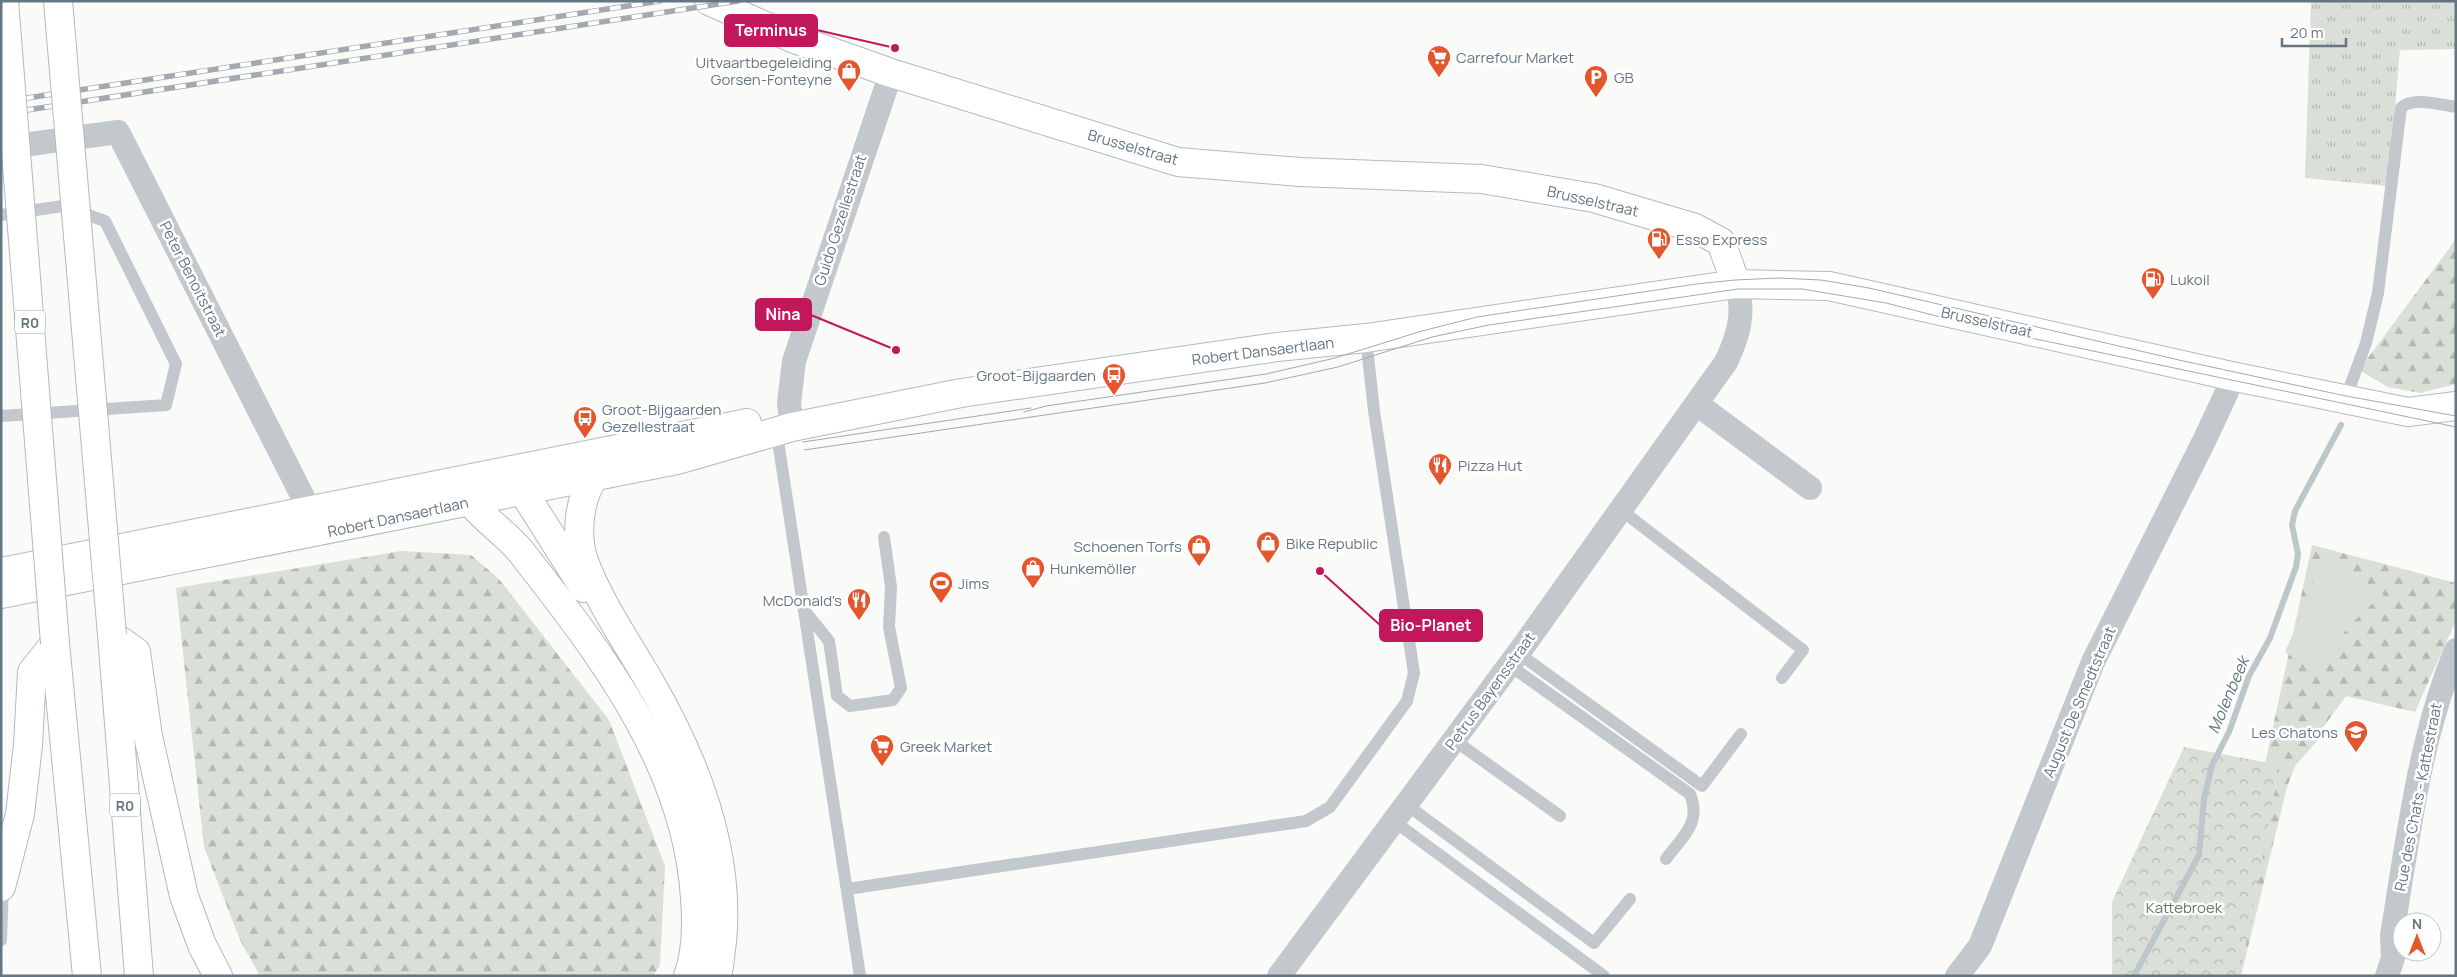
<svg xmlns="http://www.w3.org/2000/svg" width="2457" height="977" font-family="Manrope,sans-serif">
  <style>
    .grass { fill: url(#grass-tufts) }
    .forest { fill: url(#forest-firs) }
    .park { fill: url(#park-crowns) }
    .garden { fill: #dadfd7 }
    .lines { fill: none; stroke-linecap: round; stroke-linejoin: round }
    .stream { stroke: #bbc7cb; stroke-width: 6 }
    .secondary-casing { stroke: #b3babf; stroke-width: 30 }
    .highway-casing { stroke: #b4b9bd; stroke-width: 30 }
    .lane { stroke: #c3c8cc; stroke-width: 12 }
    .street { stroke: #c3c8cc; stroke-width: 24 }
    .secondary { stroke: #fff; stroke-width: 28 }
    .highway { stroke: #fff; stroke-width: 28 }
    .tram { stroke: #a2aab0; stroke-width: 1 }
    .rail-casing { stroke: #a2aab0; stroke-width: 5.5 }
    .rail { stroke: #fff; stroke-width: 4; stroke-dasharray: 11; stroke-linecap: butt }
    .highway-bridge-casing { stroke: #b4b9bd; stroke-width: 30; stroke-linecap: butt }
    .highway-bridge { stroke: #fff; stroke-width: 28 }
    .labels { text-anchor: middle; dominant-baseline: central; stroke-width: 5; stroke-linejoin: round; paint-order: stroke }
    .shield { fill: #fff; stroke: #939fa8; stroke-width: 1 }
    .shield-label { font-size: 14px; font-weight: bold; fill: #657683 }
    .poi-label { font-size: 15px; fill: #657683; stroke: #fff; text-anchor: start }
    .street-label { font-size: 15px; fill: #657683; stroke: #fff }
    .park-label { font-size: 15px; fill: #687a64; stroke: #fff }
    .water-label { font-size: 16px; font-style: italic; fill: #60757c; stroke: #fff }
    .leader { fill: none; stroke: #c2185b; stroke-width: 2 }
    .callout-dot { fill: #c2185b; stroke: #fff; stroke-width: 2 }
    .callout { fill: #c2185b; stroke: #c2185b; stroke-width: 2 }
    .callout-label { font-size: 16px; text-anchor: middle; font-weight: bold; fill: #fff }
  </style>
  <defs>
    <pattern id="grass-tufts" width="24" height="20" patternUnits="userSpaceOnUse" patternTransform="scale(1.25)"><rect width="24" height="20" fill="#dadfd7"/><path d="M3 7l-1-3M5 7V3M7 7l1-3M15 17l-1-3M17 17v-4M19 17l1-3" fill="none" stroke="#b4b9b4"/></pattern>
    <pattern id="forest-firs" width="22" height="20" patternUnits="userSpaceOnUse" patternTransform="scale(1.25)"><rect width="22" height="20" fill="#dadfd7"/><path d="M5 1l3.5 6h-7zM16 11l3.5 6h-7z" fill="#b4b9b4"/></pattern>
    <pattern id="park-crowns" width="20" height="18" patternUnits="userSpaceOnUse" patternTransform="scale(1.25)"><rect width="20" height="18" fill="#dadfd7"/><path d="M2 6a3 3 0 1 1 6 0M12 15a3 3 0 1 1 6 0" fill="none" stroke="#b4b9b4"/></pattern>
  </defs>
  <rect width="100%" height="100%" fill="#fafaf8"/>
  <path class="grass" d="M2311 1H2456V49L2400 50 2388 186 2305 178Z"/>
  <path class="forest" d="M2456 239V384L2420 393 2388 387 2359 370Z
    M2312 545 2456 583V620L2415 712 2346 696 2319 733 2318 740 2295 766 2287 787 2241 976H2150L2256 806Z
    M401 551 471 555 499 579 609 720 665 866 660 965 653 976H260L240 940 204 847 176 588Z"/>
  <path class="park" d="M2184 747 2280 765 2240 976H2112V902Z"/>
  <path class="garden" d="M2322 551 2384 595C2355 616 2335 642 2315 672L2285 652 2308 600Z"/>
  <g class="lines">
    <path class="stream" d="M2134 976 2199 855 2204 799 2212 765 2229 732 2249 676 2270 638 2296 567 2298 554 2292 525 2295 511 2341 425"/>
    <g class="secondary-casing">
      <path id="secondary" d="M709 1 792 38 891 73 1178 162 1300 172 1481 179 1594 198 1695 228 1721 242 1736 284
        M1 572 747 423
        M1 594 677 460 792 427 961 393 1277 347 1366 338 1736 284 1829 286 2231 376 2408 412 2456 406"/>
    </g>
    <g class="highway-casing">
      <path id="highway" d="M510 471 584 588
        M594 477C579 499 575 535 584 561 599 602 625 639 647 677 693 755 731 850 722 942 720 953 720 965 717 976
        M462 481C465 487 467 496 471 502 485 521 507 534 522 553 601 654 687 765 695 898 697 923 697 952 688 976
        M112 635 136 652 148 736 184 896 202 945 218 976
        M112 635 139 976
        M55 643 87 976
        M1 887 20 814 28 745 32 672 55 643"/>
    </g>
    <path class="lane" d="M1 215 63 206 105 221 176 364 166 405 1 416
      M2345 400 2366 343 2378 293 2401 108C2412 96 2441 105 2456 107
      M776 428 860 976
      M1621 510 1803 650 1782 678
      M804 610 829 641 837 696 850 706 893 700 901 688 889 627 891 587 884 537
      M1518 653 1702 786 1741 734
      M1509 665 1690 794C1702 823 1682 837 1666 859
      M1454 740 1560 816
      M1407 805 1594 943 1630 899
      M1395 822 1604 976
      M847 889 1306 821 1330 807 1407 701 1414 673 1374 411 1366 338
      M1 940 3 885"/>
    <path class="street" d="M1 148 118 132 310 511 315 528
      M1697 404 1810 488
      M792 427 789 403 794 361 891 73
      M1279 976 1522 648 1726 362C1738 337 1746 312 1736 284
      M1957 976 1980 946 2093 662 2204 441 2226 394 2231 376
      M2387 976 2393 958 2392 935C2408 839 2419 740 2456 650"/>
    <use href="#secondary" class="secondary"/>
    <use href="#highway" class="highway"/>
    <path class="tram" d="M1024 412 1046 406 1266 374 1335 358 1422 331 1477 317 1696 284 1735 280 1779 278 1821 280 1869 288 2179 360 2346 396 2456 416
      M803 442 1031 408
      M804 450 1265 383 1338 367 1432 337 1489 325 1738 289H1802L1886 303 1983 328 2456 427"/>
    <g class="rail-casing">
      <path id="rail" d="M1 102 660 1
        M1 114 738 1"/>
    </g>
    <use href="#rail" class="rail"/>
    <g class="highway-bridge-casing">
      <path id="highway-bridge" d="M4 1 55 643
        M58 1 112 635"/>
    </g>
    <use href="#highway-bridge" class="highway-bridge"/>
  </g>
  <defs>
    <g id="supermarket-pin" transform="scale(1.25)"><path d="M0 17L-7.5 6A9.5 9.5 0 1 1 7.5 6Z" fill="#e4572e" stroke="#fff"/><path d="M-6-5.5h2.5l.6 2H6L4.5 2H-2.5L-4.4-4H-6ZM-1.5 3.2a1.3 1.3 0 1 0 .1 0ZM3 3.2a1.3 1.3 0 1 0 .1 0Z" fill="#fff"/></g>
    <g id="shop-pin" transform="scale(1.25)"><path d="M0 17L-7.5 6A9.5 9.5 0 1 1 7.5 6Z" fill="#e4572e" stroke="#fff"/><path d="M-5-2.5h2.3a2.7 3.5 0 0 1 5.4 0H5L5.5 6h-11ZM-1.5-2.5h3a1.5 2.3 0 0 0-3 0Z" fill="#fff"/></g>
    <g id="parking-pin" transform="scale(1.25)"><path d="M0 17L-7.5 6A9.5 9.5 0 1 1 7.5 6Z" fill="#e4572e" stroke="#fff"/><path d="M-3.5-5.5H1a3.5 3.5 0 0 1 0 7H-1V5.5H-3.5ZM-1-3.4V-.6H.8a1.4 1.4 0 0 0 0-2.8Z" fill="#fff"/></g>
    <g id="fuel-pin" transform="scale(1.25)"><path d="M0 17L-7.5 6A9.5 9.5 0 1 1 7.5 6Z" fill="#e4572e" stroke="#fff"/><path d="M-5.5-6h7V0h2V4h1.3V-2.5L3-4.5l.8-.8L6-3V5H2.5V1h-1V6h-7ZM-4.2-4.7v3.2H.2V-4.7Z" fill="#fff"/></g>
    <g id="bus-pin" transform="scale(1.25)"><path d="M0 17L-7.5 6A9.5 9.5 0 1 1 7.5 6Z" fill="#e4572e" stroke="#fff"/><path d="M-5-6H5V4H4V6H2V4H-2V6H-4V4H-5ZM-3.5-4V0h7V-4ZM-3.5 1.2v1.5H-2V1.2ZM2 1.2v1.5H3.5V1.2Z" fill="#fff"/></g>
    <g id="restaurant-pin" transform="scale(1.25)"><path d="M0 17L-7.5 6A9.5 9.5 0 1 1 7.5 6Z" fill="#e4572e" stroke="#fff"/><path d="M-5-6h1v4h1v-4h1v4h1v-4h1v5L-1.5 .5V6h-2V.5L-5-1ZM5-6V6H3V1.5H1.5Q1.5-4 5-6Z" fill="#fff"/></g>
    <g id="stadium-pin" transform="scale(1.25)"><path d="M0 17L-7.5 6A9.5 9.5 0 1 1 7.5 6Z" fill="#e4572e" stroke="#fff"/><path d="M0-5a6.5 5 0 1 0 0 10a6.5 5 0 1 0 0-10ZM-3.5-1.8h7v3.6h-7Z" fill="#fff"/></g>
    <g id="school-pin" transform="scale(1.25)"><path d="M0 17L-7.5 6A9.5 9.5 0 1 1 7.5 6Z" fill="#e4572e" stroke="#fff"/><path d="M0-5L7-2L0 1L-7-2ZM-4 1L0 2.5L4 1V4Q0 6-4 4Z" fill="#fff"/></g>
  </defs>
  <g fill-rule="evenodd">
    <use href="#supermarket-pin" x="1439" y="57"/>
    <use href="#shop-pin" x="849" y="71"/>
    <use href="#parking-pin" x="1596" y="77"/>
    <use href="#fuel-pin" x="1659" y="239"/>
    <use href="#fuel-pin" x="2153" y="279"/>
    <use href="#bus-pin" x="1114" y="375"/>
    <use href="#bus-pin" x="585" y="418"/>
    <use href="#restaurant-pin" x="1440" y="465"/>
    <use href="#shop-pin" x="1268" y="543"/>
    <use href="#shop-pin" x="1199" y="546"/>
    <use href="#shop-pin" x="1033" y="568"/>
    <use href="#stadium-pin" x="941" y="583"/>
    <use href="#restaurant-pin" x="859" y="600"/>
    <use href="#school-pin" x="2356" y="732"/>
    <use href="#supermarket-pin" x="882" y="746"/>
  </g>
  <g class="labels">
    <g class="shield">
      <rect x="15" y="310.5" width="30" height="23" rx="4"/>
      <rect x="110" y="793.5" width="30" height="23" rx="4"/>
    </g>
    <g class="shield-label">
      <text x="30" y="322">R0</text>
      <text x="125" y="805">R0</text>
    </g>
    <g class="poi-label">
      <text x="1456" y="57">Carrefour Market</text>
      <text x="832" y="62" text-anchor="end">Uitvaartbegeleiding<tspan x="832" dy="17">Gorsen-Fonteyne</tspan></text>
      <text x="1614" y="77">GB</text>
      <text x="1676" y="239">Esso Express</text>
      <text x="2170" y="279">Lukoil</text>
      <text x="1096" y="375" text-anchor="end">Groot-Bijgaarden</text>
      <text x="602" y="409">Groot-Bijgaarden<tspan x="602" dy="17">Gezellestraat</tspan></text>
      <text x="1458" y="465">Pizza Hut</text>
      <text x="1286" y="543">Bike Republic</text>
      <text x="1182" y="546" text-anchor="end">Schoenen Torfs</text>
      <text x="1050" y="568">Hunkemöller</text>
      <text x="958" y="583">Jims</text>
      <text x="842" y="600" text-anchor="end">McDonald's</text>
      <text x="2338" y="732" text-anchor="end">Les Chatons</text>
      <text x="900" y="746">Greek Market</text>
    </g>
    <g class="street-label">
      <text transform="translate(1133 147) rotate(16)">Brusselstraat</text>
      <text transform="translate(1593 201) rotate(13)">Brusselstraat</text>
      <text transform="translate(840 220) rotate(-72)">Guido Gezellestraat</text>
      <text transform="translate(193 279) rotate(63)">Peter Benoitstraat</text>
      <text transform="translate(1987 322) rotate(13)">Brusselstraat</text>
      <text transform="translate(1263 351) rotate(-7)">Robert Dansaertlaan</text>
      <text transform="translate(398 517) rotate(-12)">Robert Dansaertlaan</text>
      <text transform="translate(1490 691) rotate(-54)">Petrus Bayensstraat</text>
      <text transform="translate(2079 702) rotate(-67)">August De Smedtstraat</text>
      <text transform="translate(2418 797) rotate(-79)">Rue des Chats - Kattestraat</text>
    </g>
    <g class="park-label">
      <text x="2184" y="907">Kattebroek</text>
    </g>
    <g class="water-label">
      <text transform="translate(2228 695) rotate(-67)">Molenbeek</text>
    </g>
  </g>
  <path class="leader" d="M895 48L817 30M896 350L811 315M1320 571L1380 625"/>
  <g class="callout-dot">
    <circle cx="895" cy="48" r="5"/>
    <circle cx="896" cy="350" r="5"/>
    <circle cx="1320" cy="571" r="5"/>
  </g>
  <g class="callout">
    <rect x="725" y="15" width="92" height="31" rx="5"/>
    <rect x="756" y="299" width="55" height="31" rx="5"/>
    <rect x="1380" y="610" width="102" height="31" rx="5"/>
  </g>
  <g class="callout-label">
    <text x="771" y="36">Terminus</text>
    <text x="783" y="320">Nina</text>
    <text x="1431" y="631">Bio-Planet</text>
  </g>
  <rect width="2457" height="977" fill="none" stroke="#657683" stroke-width="5"/>
  <g transform="translate(2417 937)"><circle r="24" fill="#ffffff" stroke="#c1c8cd"/>
  <path d="M0-4L9 19L0 12L-9 19Z" fill="#e4572e"/>
  <text y="-8" font-size="14" font-weight="bold" text-anchor="middle" fill="#657683">N</text>
  </g>
  <path d="M2282 38v8h64v-8" fill="none" stroke="#657683" stroke-width="2.5"/>
  <text x="2290" y="38" font-size="15" fill="#657683" stroke="#ffffff" stroke-width="4" paint-order="stroke">20 m</text>
</svg>
